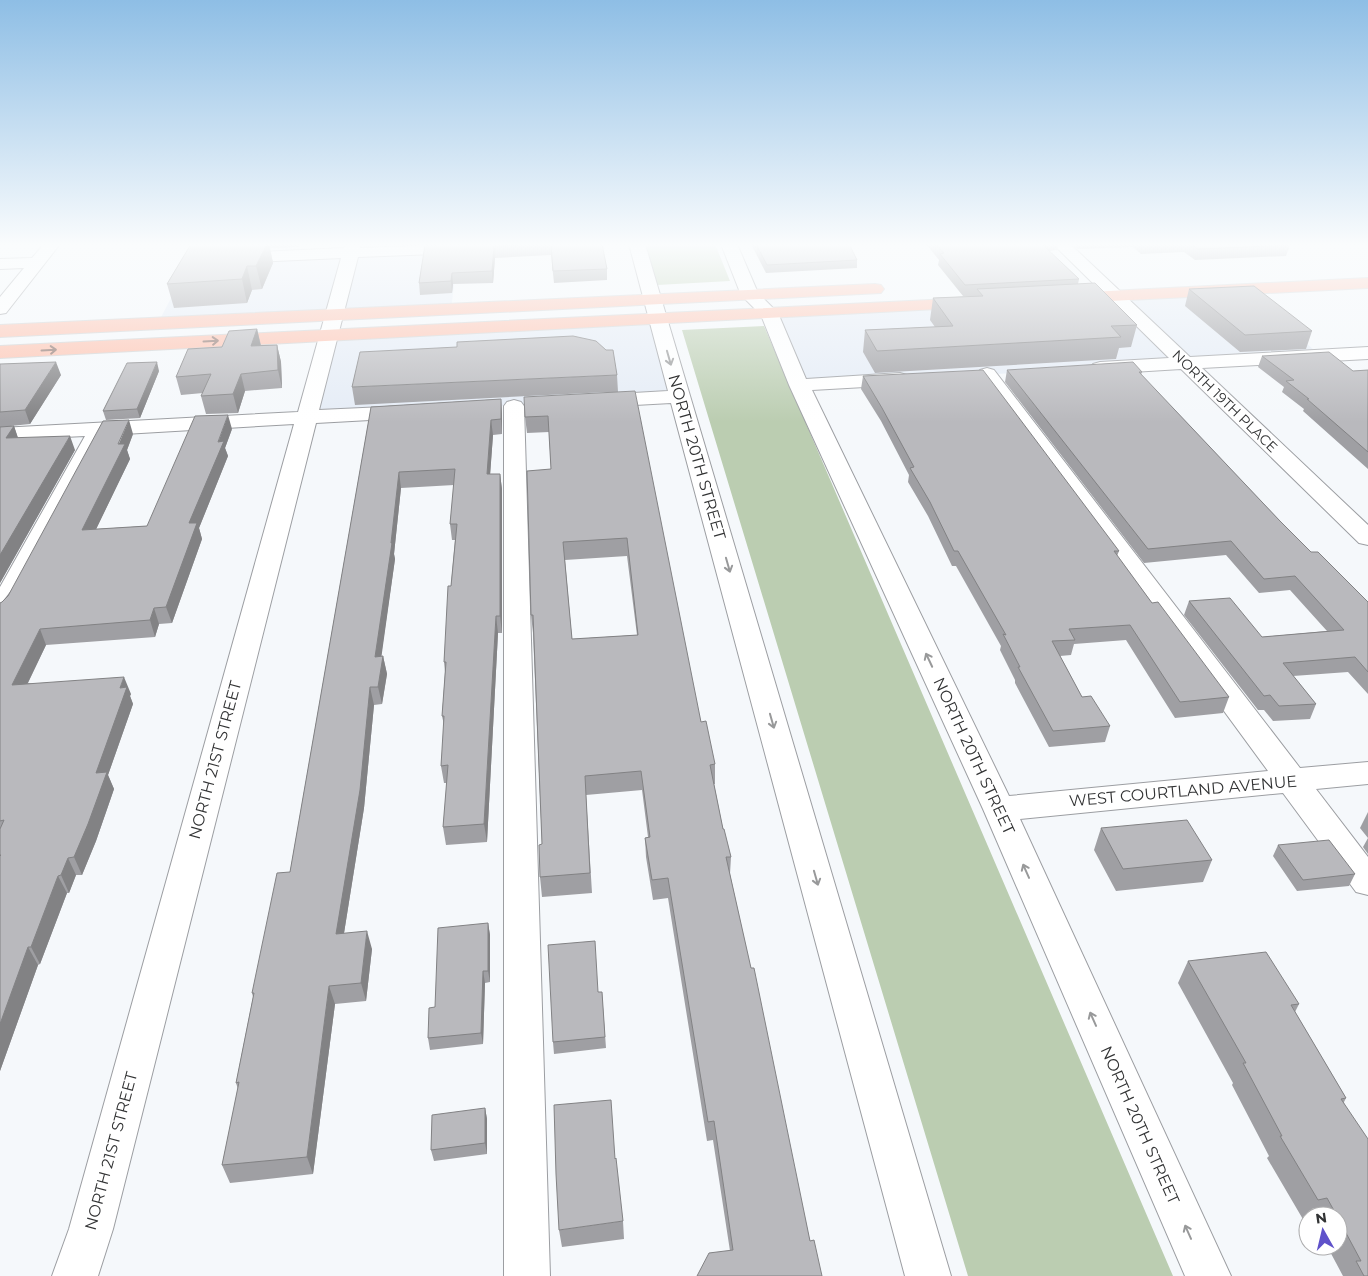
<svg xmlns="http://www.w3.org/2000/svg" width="1368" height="1276" font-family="Montserrat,sans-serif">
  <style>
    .built { fill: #e5ecf6 }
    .green { fill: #bbcdb1 }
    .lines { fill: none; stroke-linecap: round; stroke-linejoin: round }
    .minor-casing { stroke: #9c9ea2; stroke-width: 2 }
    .major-casing { stroke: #d2d2d2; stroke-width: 2 }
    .minor { fill: #fff; fill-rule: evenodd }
    .major { fill: #fec1ae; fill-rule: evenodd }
    .wall { fill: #9f9fa3; fill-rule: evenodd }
    .shaded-wall { fill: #828284 }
    .building { fill: #b9b9bd; stroke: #828284; fill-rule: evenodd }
    .oneway { stroke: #8e736b }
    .oneway2 { stroke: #98999a }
    .labels { text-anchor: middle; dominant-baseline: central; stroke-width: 4; stroke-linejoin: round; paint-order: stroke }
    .far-street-label { font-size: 14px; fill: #323334; stroke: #fff }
    .street-label { font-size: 16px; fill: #323334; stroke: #fff }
  </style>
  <rect width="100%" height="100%" fill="#f5f8fb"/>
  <path class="built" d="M459 248 451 309 158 323 191 260Z
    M1243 289 1321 356 799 385 769 313Z
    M658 319 680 396 306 417 329 335Z"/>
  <path class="green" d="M646 244H715L730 281 657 285Z
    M764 326 1173 1276H968L682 330Z"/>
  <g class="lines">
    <g class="minor-casing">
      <path id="minor" d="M44 244H60L6 313 0 314V297L24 268 0 269V259L32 258Z
        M345 244H361L360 248 463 244 469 248 467 251 461 253 358 257 319 410 406 406 413 408 416 412 413 416 406 418 316 423 113 1229 98 1276H52L69 1229 294 424 107 435 13 611 9 617 0 619V587L85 436 0 440V428L298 412 341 258 235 263 229 261 227 258 229 255 235 253 344 248Z
        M629 244H645L951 1276H905L671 403 599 407 592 405 589 401 592 397 599 395 668 391Z
        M721 244H737L758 293 778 313 806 379 900 373 907 375 910 379 907 383 900 385 812 390 1009 796 1268 771 977 374 980 370 987 368 994 370 1300 768 1368 762V784L1316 789 1368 857V895L1356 892 1283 793 1020 819 1231 1276H1185L983 809 789 385 761 315 741 295Z
        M1053 244H1070L1190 357 1368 347V359L1202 368 1368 525V545L1359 543 1181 369 1100 374 1093 372 1090 368 1093 364 1100 362 1169 358Z
        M514 400 521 402 524 406 550 1276H504V406L507 402Z"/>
    </g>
    <g class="major-casing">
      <path id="major" d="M1368 278V288L1070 303 1064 302 1061 298 1064 294 1070 293Z
        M875 284 881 285 884 289 881 293 0 337V325Z
        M970 298 976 299 979 303 976 307 0 358V346Z"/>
    </g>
    <use href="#minor" class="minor"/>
    <use href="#major" class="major"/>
  </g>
  <path class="wall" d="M191 244H300L299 247 270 248 273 263 262 289 252 290 247 303 174 308 167 284Z
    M602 244 607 269V280L554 283 551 255 495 258 493 283 453 284 452 293 420 295 419 283 425 245Z
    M751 244H849L857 260V268L766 273Z
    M926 244H1058L1057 250 1049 251 1079 279 1078 284 1137 325 1131 347 1119 348 1116 359 875 373 863 352 865 330 935 327 930 320 933 298 976 296H963L938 265 939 260Z
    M1072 244H1288L1290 245 1286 256 1195 260 1184 252 1141 254 1133 247 1078 249Z
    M1189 289 1312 331 1306 349 1240 352 1185 306Z
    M257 329 261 345H277L281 362 282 388 245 391 238 413 206 414 201 396 203 393 181 395 176 377 222 347Z
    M1262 356 1353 371 1368 370V469L1303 411 1304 409 1282 392 1284 387 1258 367Z
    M0 364 61 375 30 424 1 427 14 426 18 438 75 450 0 583Z
    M1007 370 1142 372 1141 375 1280 521 1311 552 1368 602V694L1348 672 1293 676 1316 704 1310 719 1273 721 1264 710H1258L1184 615 1189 601 1262 637 1327 631 1290 590 1259 593 1226 555 1144 563 1005 382Z
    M159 371 140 418 106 420 103 411Z
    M617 375 618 392 701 722 715 764V784H714L723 829 731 857 730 874 810 1241 730 1251 713 1140 707 1141 668 898 653 900 646 857 645 838 648 837 642 790 586 795 592 893 542 897 540 877 542 844 533 633 531 615 551 469 549 432 527 433 525 417 607 392 355 405 352 387ZM627 556 637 635 572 639 565 560Z
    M863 376 1119 551 1117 556 1152 603 1229 697 1223 713 1175 718 1126 640 1074 644 1071 655 1060 656 1082 697 1110 726 1105 742 1049 747 1015 683V680L1000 650 1001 646 956 566H952L928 516 908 482 909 475 881 421 861 389Z
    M501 399 502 414V434L493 435 490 474H500L502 489V633H498L487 842 446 845 443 827 447 783H444L441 766 444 725 442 716 445 672 444 662 455 540H452L450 524 454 485 401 488 394 554 395 559 381 656H383L387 674 382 704 374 705 364 808 344 933 372 949 366 1001 335 1004 313 1174 230 1183 222 1165 238 1089 236 1083 253 997 252 993 290 872 371 407Z
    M232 429 225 448 228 456 199 528 202 539 172 623 159 624 155 637 46 645 28 683 131 694 130 696 133 704 108 775 114 789 96 841 82 875H76L69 893H67L40 964 38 965 0 1071V603L2 602 133 434 127 450 130 459 96 529 147 526Z
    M1368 812V854L1363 847 1368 838 1360 828Z
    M1101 828 1212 860 1203 882 1116 891 1094 850Z
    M1278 845 1355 874 1349 886 1297 891 1273 856Z
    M488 923 490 935V982L485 983 483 1044 430 1050 428 1038 435 1007Z
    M1188 961 1299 1004 1295 1012 1346 1098 1344 1102 1368 1276H1343L1327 1246H1338V1216H1308V1221H1304L1267 1158 1269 1156 1232 1085 1233 1083 1178 983Z
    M602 992 606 1048 554 1054 553 1042Z
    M485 1108 487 1119V1154L434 1161 431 1150Z
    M623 1221 624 1239 562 1247 559 1230Z"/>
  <path class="shaded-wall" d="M267 244H269L273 263 262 289 256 266Z
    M494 246 495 258 493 283 492 271Z
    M247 266 252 290 247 303 242 279Z
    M452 273 453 284 452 293 451 281Z
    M257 329 261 347 251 346Z
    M277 345 281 362 282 388 278 370Z
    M56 362 61 375 30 424 25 410Z
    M157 362 159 371 140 418 137 409Z
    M241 374 245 391 238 413 233 394Z
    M501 399 502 414V434L501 419Z
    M228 415 232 429 225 448 228 456 199 528 202 539 172 623 166 607 189 523Z
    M129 420 133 434 127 450 130 459 88 546 82 530Z
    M491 420 493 435 489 490 487 474Z
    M14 426 19 441 6 438Z
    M70 436 75 450 0 583V555Z
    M399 472 401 488 394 554 395 559 379 674 375 657 391 543Z
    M500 474 502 489V633L500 616Z
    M154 608 159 624 155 637 150 620Z
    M496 616 498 633 487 842 484 824Z
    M40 629 46 645 19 701 12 685Z
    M383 656 387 674 382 704 378 687Z
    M124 677 131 694 130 696 133 704 108 775 114 789 96 841 82 875 74 857 96 773 120 688Z
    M370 687 374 705 364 808 341 952 336 934Z
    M68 858 76 875 69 893 61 875Z
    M58 876 67 893 40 964 31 947Z
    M488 923 490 935V982L488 971Z
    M367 931 372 949 366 1001 361 983Z
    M28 947 38 965 0 1071V1024Z
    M483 971 485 983 483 1044 481 1033Z
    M329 986 335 1004 313 1174 307 1157Z
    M485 1108 487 1119V1154L485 1143Z"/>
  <path class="building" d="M191 244H267L256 266H247L242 279 167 284Z
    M452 244H602L607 269 553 271 551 244 494 246 492 271 452 273 451 281 419 283 425 245Z
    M756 244H849L857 260 767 265Z
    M936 244H1042L1079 279 965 285 940 254 944 253Z
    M1191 244H1288L1290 245 1198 249Z
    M1095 283 1137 325 1111 326 1121 337 877 351 865 330 953 326 933 298 983 296 977 289Z
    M1254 286 1312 331 1245 335 1189 289Z
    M257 329 251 346 277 345 278 370 241 374 233 394 201 396 211 374 176 377 188 349 222 347 229 331Z
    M573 336 596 341 606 350H613L617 375 352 387 360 352 457 347V342Z
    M1329 352 1353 371 1368 370V452L1307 399H1309L1286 381 1294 380 1262 356Z
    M56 362 25 410 0 412V364Z
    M157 362 137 409 103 411 127 363Z
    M1133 362 1142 372H1139L1280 521 1311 552H1318L1368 602V672L1355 657 1283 663 1316 704 1279 706 1270 695 1264 696 1189 601 1230 598 1262 637 1344 630 1295 576 1264 579 1231 541 1148 549 1007 370Z
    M983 370 1119 551H1114L1152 603 1158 602 1229 697 1180 702 1130 625 1069 629 1075 640 1052 641 1082 697 1091 696 1110 726 1053 731 1018 667H1020L1003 634 1006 635 958 551H954L930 502 910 468 914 467 882 408 863 376Z
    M635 391 701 722 706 721 715 764 710 765 723 829H724L731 857H726L751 968H754L810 1241 814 1240 822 1276H697L709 1253 733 1250 714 1121 708 1122 668 878 652 880 645 838 650 837 641 771 585 776 590 873 540 877 539 845 542 844 533 615H531L527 471 551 469 548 416 525 417 524 397ZM627 538 638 635 572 639 563 542Z
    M501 399V419L491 420 487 474H500V616H496L484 824 443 827 448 765 441 766 444 716H442L446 662H444L448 586H451L457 524H450L455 469 399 472 391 543H392L375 657 383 656 378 687H370L360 790 336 934 367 931 361 983 329 986 307 1157 222 1165 239 1082 236 1083 254 993H252L277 873 290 872 371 407Z
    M228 415 218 442 224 441 189 523H197L166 607 154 608 150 620 40 629 12 685 124 677 120 688 127 687 96 773 107 772 88 824 74 857 68 858 61 875 58 876 31 947H28L0 1024V856L1 855H0V829L4 820 0 821V603L2 602 8 596 103 421 129 420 118 444H125L82 530 147 526 195 416Z
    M14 426 6 438 70 436 0 555V427Z
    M1187 820 1212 860 1123 869 1101 828Z
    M1329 840 1355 874 1303 880 1278 845Z
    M488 923V971H483L481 1033 428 1038 429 1008 435 1007 438 928Z
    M595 941 598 992H602L605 1037 553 1042 548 945Z
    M1266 952 1299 1004 1291 1005 1346 1098 1341 1099 1368 1139V1276H1364L1356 1261H1361L1338 1218V1216H1337L1327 1198 1318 1200 1280 1136H1282L1243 1063H1246L1188 961Z
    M611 1100 615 1159 616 1158 623 1221 559 1230 556 1174 554 1105Z
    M485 1108V1143L431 1150 432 1115Z"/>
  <defs><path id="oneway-shaft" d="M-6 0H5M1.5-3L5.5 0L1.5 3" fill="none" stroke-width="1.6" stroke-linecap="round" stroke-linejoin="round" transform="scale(1.25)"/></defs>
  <g class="oneway">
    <use href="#oneway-shaft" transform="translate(211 341) rotate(-3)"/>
    <use href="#oneway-shaft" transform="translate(49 350) rotate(-3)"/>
  </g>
  <g class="oneway2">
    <use href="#oneway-shaft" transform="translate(669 358) rotate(74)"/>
    <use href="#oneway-shaft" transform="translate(728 565) rotate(74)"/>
    <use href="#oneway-shaft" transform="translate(929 660) rotate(-115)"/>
    <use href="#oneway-shaft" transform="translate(772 721) rotate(74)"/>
    <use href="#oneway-shaft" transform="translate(1026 871) rotate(-114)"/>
    <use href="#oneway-shaft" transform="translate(816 878) rotate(74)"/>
    <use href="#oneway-shaft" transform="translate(1093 1019) rotate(-114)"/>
    <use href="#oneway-shaft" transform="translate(1188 1232) rotate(-114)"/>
  </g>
  <linearGradient id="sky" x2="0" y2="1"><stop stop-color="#8ebee5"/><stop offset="0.58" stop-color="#fafcfd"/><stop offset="1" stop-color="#fafcfd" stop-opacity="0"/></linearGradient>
  <rect width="1368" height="422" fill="url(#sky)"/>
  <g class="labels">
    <g class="far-street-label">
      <text transform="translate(1225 401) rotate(44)">NORTH 19TH PLACE</text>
    </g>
    <g class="street-label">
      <text transform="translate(697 457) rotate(74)">NORTH 20TH STREET</text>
      <text transform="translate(974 756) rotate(65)">NORTH 20TH STREET</text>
      <text transform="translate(215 760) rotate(-75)">NORTH 21ST STREET</text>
      <text transform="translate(1183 791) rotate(-5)">WEST COURTLAND AVENUE</text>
      <text transform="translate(1140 1125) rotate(66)">NORTH 20TH STREET</text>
      <text transform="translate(111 1151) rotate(-75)">NORTH 21ST STREET</text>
    </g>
  </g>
  <g transform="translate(1323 1231) rotate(352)"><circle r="24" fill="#ffffff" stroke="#adadae"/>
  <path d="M0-4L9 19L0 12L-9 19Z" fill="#5f52ca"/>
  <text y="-8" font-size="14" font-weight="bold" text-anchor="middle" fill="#323334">N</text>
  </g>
</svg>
